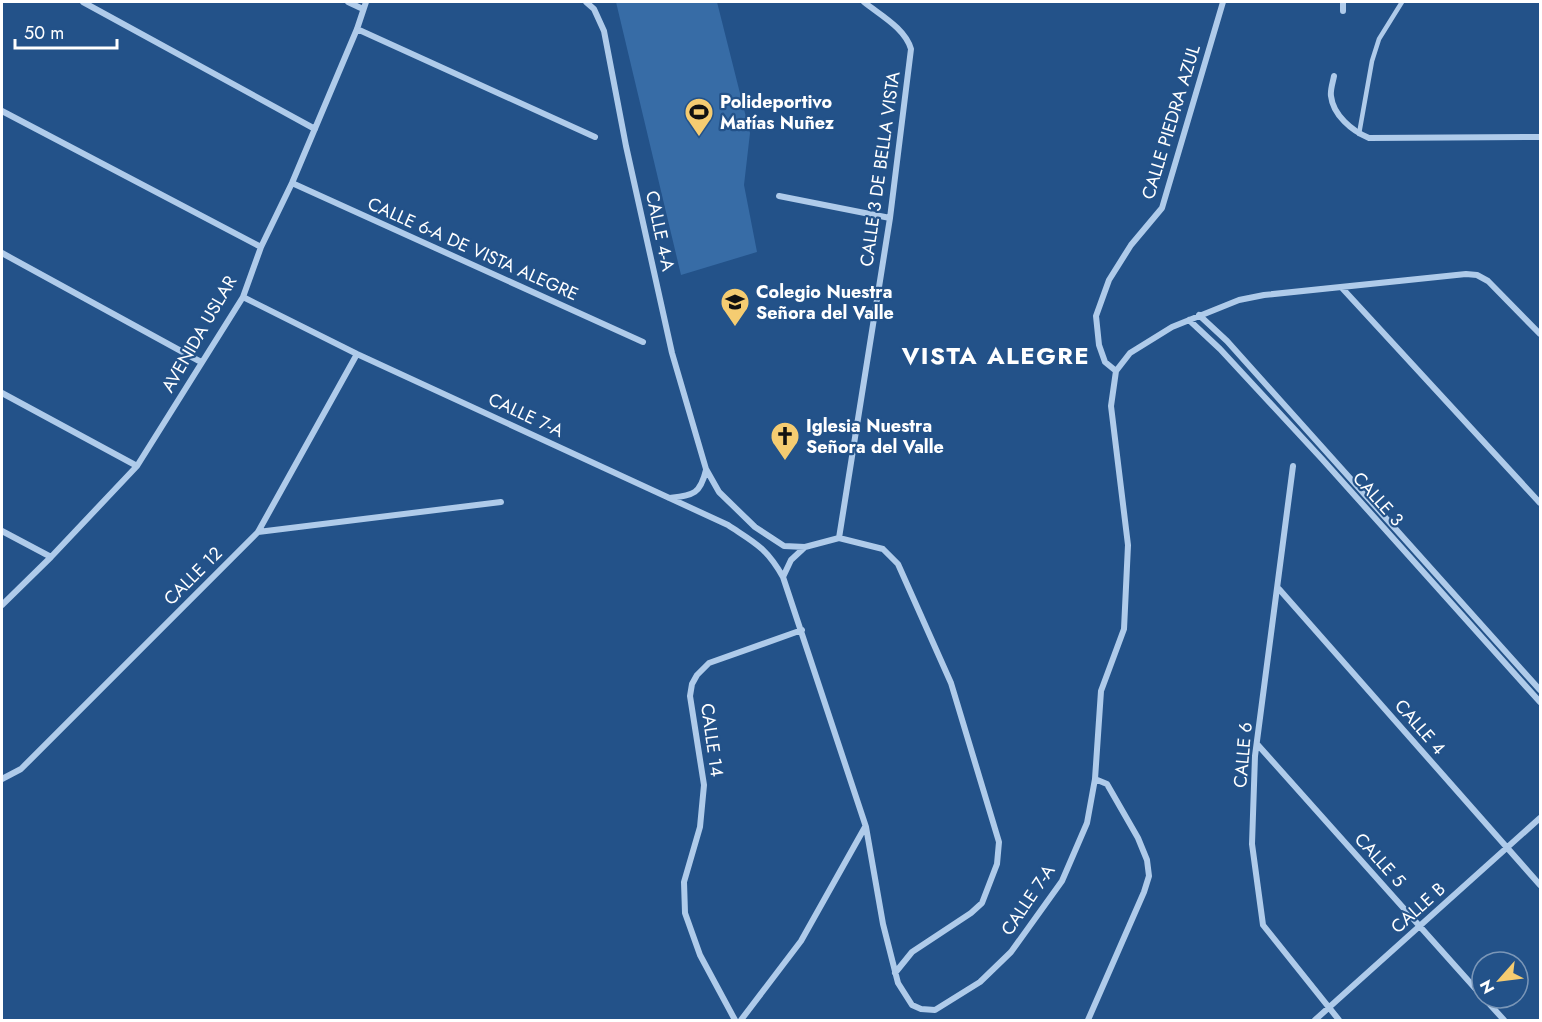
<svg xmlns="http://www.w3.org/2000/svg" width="1542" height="1022" font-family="Jost,sans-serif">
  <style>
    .grass { fill: #376ca6 }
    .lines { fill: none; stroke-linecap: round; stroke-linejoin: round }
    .service { stroke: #afcbea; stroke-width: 4.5 }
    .minor { stroke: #afcbea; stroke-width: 6 }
    .labels { text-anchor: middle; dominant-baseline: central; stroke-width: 4.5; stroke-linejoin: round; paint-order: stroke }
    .poi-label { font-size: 18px; font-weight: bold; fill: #fff; stroke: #235289; text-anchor: start }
    .street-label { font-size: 18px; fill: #fff; stroke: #235289 }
    .district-label { font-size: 24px; font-weight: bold; letter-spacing: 1.5px; fill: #fff; stroke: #235289 }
  </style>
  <rect width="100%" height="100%" fill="#235289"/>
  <path class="grass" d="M616 2H717L750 133 744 185 757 252 681 275Z"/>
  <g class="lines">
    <path class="service" d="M1359 134 1372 61 1379 39 1402 2"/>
    <path class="minor" d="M83 2 315 129
      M348 2 363 9
      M586 2 594 9 604 31 626 146 672 353 706 469 719 492 755 527 784 546 805 547
      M1343 11V2
      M357 29 595 137
      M1334 76C1333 82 1330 90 1331 96 1333 115 1352 131 1369 138L1540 137
      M2 111 261 247
      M292 183 643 342
      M779 196 890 218
      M2 253 201 362
      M1342 288 1540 503
      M243 297 357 354 728 525C755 543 766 547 783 577L866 827 883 924 898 983 912 1005 921 1009 935 1010 980 982 1011 952 1062 881 1087 823 1095 779 1101 691 1124 629 1128 545 1111 406 1116 371 1130 353 1172 327 1239 300 1264 295 1466 274 1477 275 1488 281 1540 334
      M1199 315 1227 341 1540 690
      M1189 320 1220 349 1322 459 1540 702
      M1116 371 1105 362 1099 345 1096 316 1109 280 1131 245 1162 208 1223 2
      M2 393 137 466
      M1293 466 1255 756 1252 844 1263 925 1339 1020
      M669 498C693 495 700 495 706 470
      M2 531 51 557
      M258 532 501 502
      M839 538 890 218 911 49C905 28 880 15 864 2
      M783 577 791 560 805 547 839 538 883 549 898 564 951 683 999 842 997 864 982 903 971 913 912 952 895 973
      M1279 589 1540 885
      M2 605 51 557 137 466 243 297 261 247 292 183 357 29 366 2
      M1257 744 1482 996
      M2 779 21 769 258 532 357 354
      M1484 998 1504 1020
      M735 1020 700 955 685 913 684 882 700 827 704 785 690 696 692 684 697 675 709 663 802 630
      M741 1020 801 941 865 827
      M1088 1020 1144 892 1149 876 1147 860 1138 838 1107 784 1095 779
      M1315 1020 1540 818"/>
  </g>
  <defs>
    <g id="stadium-pin" transform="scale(1.5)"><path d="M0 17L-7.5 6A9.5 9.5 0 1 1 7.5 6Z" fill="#f5cc71" stroke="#235289"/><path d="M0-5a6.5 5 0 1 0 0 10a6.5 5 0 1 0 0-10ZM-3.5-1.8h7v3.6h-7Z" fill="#111"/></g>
    <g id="school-pin" transform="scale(1.5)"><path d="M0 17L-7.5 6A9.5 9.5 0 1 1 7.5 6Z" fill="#f5cc71" stroke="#235289"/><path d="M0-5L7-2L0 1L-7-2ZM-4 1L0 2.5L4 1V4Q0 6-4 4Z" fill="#111"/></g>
    <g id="church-pin" transform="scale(1.5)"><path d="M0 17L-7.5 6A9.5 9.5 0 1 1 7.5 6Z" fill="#f5cc71" stroke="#235289"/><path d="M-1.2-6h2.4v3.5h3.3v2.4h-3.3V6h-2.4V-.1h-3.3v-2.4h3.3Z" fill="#111"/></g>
  </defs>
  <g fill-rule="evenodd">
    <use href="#stadium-pin" x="699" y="112"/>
    <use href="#school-pin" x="735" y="302"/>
    <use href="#church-pin" x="785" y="436"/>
  </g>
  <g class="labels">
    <g class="poi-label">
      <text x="720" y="102">Polideportivo<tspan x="720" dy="21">Matías Nuñez</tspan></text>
      <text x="756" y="292">Colegio Nuestra<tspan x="756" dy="21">Señora del Valle</tspan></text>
      <text x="806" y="426">Iglesia Nuestra<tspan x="806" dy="21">Señora del Valle</tspan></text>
    </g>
    <g class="street-label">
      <text transform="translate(1171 122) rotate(-73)">CALLE PIEDRA AZUL</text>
      <text transform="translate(880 169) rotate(-82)">CALLE 3 DE BELLA VISTA</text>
      <text transform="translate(660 231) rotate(78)">CALLE 4-A</text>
      <text transform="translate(473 249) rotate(24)">CALLE 6-A DE VISTA ALEGRE</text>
      <text transform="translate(199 334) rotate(-60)">AVENIDA USLAR</text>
      <text transform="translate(526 415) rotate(25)">CALLE 7-A</text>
      <text transform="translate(1378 499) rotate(48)">CALLE 3</text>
      <text transform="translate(193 576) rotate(-45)">CALLE 12</text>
      <text transform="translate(1420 727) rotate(49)">CALLE 4</text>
      <text transform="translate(712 740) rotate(82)">CALLE 14</text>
      <text transform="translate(1243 755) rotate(-85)">CALLE 6</text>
      <text transform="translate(1380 860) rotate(48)">CALLE 5</text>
      <text transform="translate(1028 900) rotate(-56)">CALLE 7-A</text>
      <text transform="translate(1418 908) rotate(-42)">CALLE B</text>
    </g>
    <g class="district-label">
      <text x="996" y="355">VISTA ALEGRE</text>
    </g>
  </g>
  <rect width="1542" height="1022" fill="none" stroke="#ffffff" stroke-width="6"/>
  <g transform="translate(1500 980) rotate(242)"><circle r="28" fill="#235289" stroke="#7b97b8" stroke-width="1.5"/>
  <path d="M0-4.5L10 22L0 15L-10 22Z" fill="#f5cc71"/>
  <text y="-9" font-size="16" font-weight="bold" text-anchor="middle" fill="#ffffff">N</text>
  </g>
  <path d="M15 39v9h102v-9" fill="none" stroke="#ffffff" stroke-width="3"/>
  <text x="24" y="39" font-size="18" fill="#ffffff" stroke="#235289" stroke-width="4.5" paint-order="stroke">50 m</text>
</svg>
